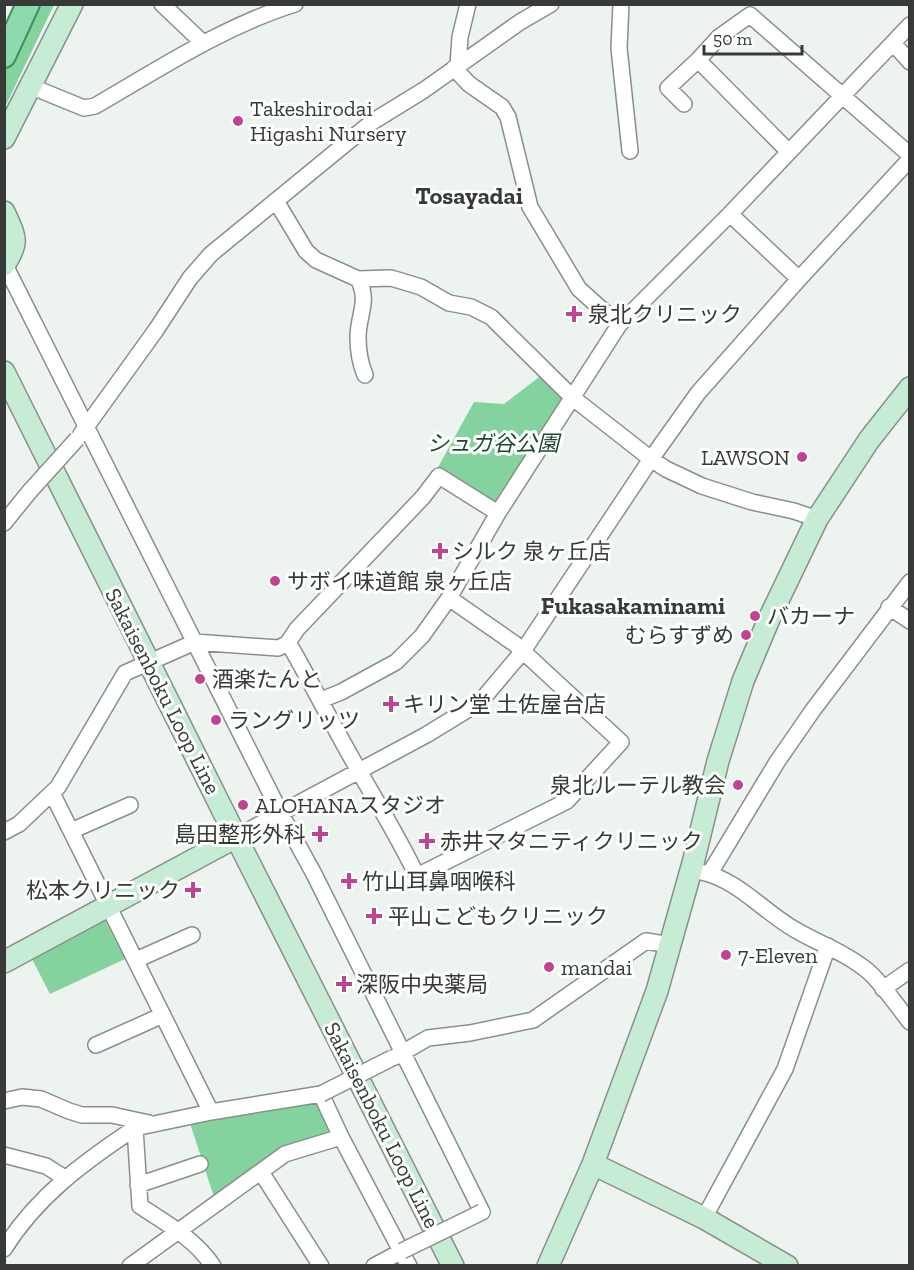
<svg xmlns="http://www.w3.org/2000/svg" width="914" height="1270" font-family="'Zilla Slab','Noto Sans JP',serif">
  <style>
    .green { fill: #84d29e }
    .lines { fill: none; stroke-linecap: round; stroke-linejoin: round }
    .street-casing { stroke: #8a8f8c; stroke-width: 18 }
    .secondary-casing { stroke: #8a8f8c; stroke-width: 24 }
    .primary-casing { stroke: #409062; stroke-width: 26 }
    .street { stroke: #fff; stroke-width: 15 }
    .secondary { stroke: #c7ecd6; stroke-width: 21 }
    .primary { stroke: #8fd9ae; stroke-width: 22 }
    .street-bridge-casing { stroke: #8a8f8c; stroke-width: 18; stroke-linecap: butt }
    .street-bridge { stroke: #fff; stroke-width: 15 }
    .poi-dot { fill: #c04493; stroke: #fdfffd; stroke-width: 2 }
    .labels { text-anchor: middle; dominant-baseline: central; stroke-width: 6; stroke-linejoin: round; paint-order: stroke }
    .poi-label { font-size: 22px; fill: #383a38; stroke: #fdfffd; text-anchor: start }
    .park-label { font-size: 22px; font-style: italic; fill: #20482f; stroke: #fdfffd }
    .street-label { font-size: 22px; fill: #383a38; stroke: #fdfffd }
    .neighbourhood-label { font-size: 24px; font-weight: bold; fill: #383a38; stroke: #fdfffd }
  </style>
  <rect width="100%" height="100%" fill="#edf3ef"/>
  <path class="green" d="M37 5H54L5 107V70Z
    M543 374 563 393 564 402 496 506 437 469 474 402 504 404Z
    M105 920 125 959 50 994 32 959Z
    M317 1103 331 1133 214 1197 190 1123 212 1115Z"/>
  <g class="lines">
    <g class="street-casing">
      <path id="street" d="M162 4 203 43
        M621 4 619 48 630 151
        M893 43 910 62
        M458 66 460 37 468 4
        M454 68 469 84 502 107 508 117 530 207 579 289 619 325
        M30 86 84 108 95 106C159 69 224 26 295 4
        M684 104 668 88 698 60
        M789 152 698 60 719 37 750 15 910 155
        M276 201 306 251 316 260 358 279 391 278 421 287 449 303 471 307 491 317 573 398 651 459 666 469 702 486 752 502 794 511 817 519
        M730 214 799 279
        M5 265 280 812 314 874 482 1212
        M358 279C370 301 358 315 358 337 358 350 360 363 365 375
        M81 434 156 330 190 278 211 254 372 122 424 90 520 22 551 4
        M4 523 30 491
        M889 607 910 621
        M287 644 292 649C315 690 336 731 359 771 379 806 400 840 417 876L567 801 621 742 515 644 449 598
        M321 700 341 692 396 662 422 636 449 598 498 513 619 325 730 214 910 25
        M52 793 211 1112
        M71 831 130 805
        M4 832 19 824 58 787 125 673 195 642 278 648 287 644 297 629 423 497 439 476 498 513
        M236 837 426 735 480 702 523 651 651 459 698 393 799 279 910 159
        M701 872C737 879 764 912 794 929 819 944 847 953 869 972 884 986 897 1006 910 1022
        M710 873 777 762 813 710 910 582
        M136 960 192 935
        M883 989 910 970
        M96 1045 163 1015
        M395 1057 428 1038 470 1033 533 1020 646 941 670 945
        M4 1101 22 1097 41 1099 69 1111 82 1115H112L149 1123
        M4 1155 46 1166 65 1178
        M261 1172 321 1266
        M138 1185 200 1164
        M704 1218 785 1069 828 946
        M4 1249C37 1196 84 1162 135 1128
        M130 1266 285 1154 341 1137
        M213 1266C195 1239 166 1223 140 1206L135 1128 211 1112 321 1094 341 1137 409 1266
        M374 1266 402 1251"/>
    </g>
    <g class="secondary-casing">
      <path id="secondary" d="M4 138 72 4
        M4 212C15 237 20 241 4 265
        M4 372 236 837 453 1266
        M4 962 236 837
        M593 1164 704 1218 787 1266
        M548 1266 593 1164 657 991 693 863 718 761 743 681 769 619 817 519 869 440 910 388"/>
    </g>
    <g class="primary-casing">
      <path id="primary" d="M4 56 28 4"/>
    </g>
    <use href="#street" class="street"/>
    <use href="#secondary" class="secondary"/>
    <use href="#primary" class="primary"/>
    <g class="street-bridge-casing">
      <path id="street-bridge" d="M30 491 77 439
        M321 1094 392 1058
        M402 1251 482 1212"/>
    </g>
    <use href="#street-bridge" class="street-bridge"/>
  </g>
  <g class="poi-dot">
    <circle cx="238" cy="121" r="6"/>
    <path d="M571 305h6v6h6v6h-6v6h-6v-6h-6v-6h6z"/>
    <circle cx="802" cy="457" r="6"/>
    <path d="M437 542h6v6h6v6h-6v6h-6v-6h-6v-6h6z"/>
    <circle cx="275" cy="581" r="6"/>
    <circle cx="755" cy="616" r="6"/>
    <circle cx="746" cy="635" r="6"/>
    <circle cx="200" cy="679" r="6"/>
    <path d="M388 695h6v6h6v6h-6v6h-6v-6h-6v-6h6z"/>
    <circle cx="216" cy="720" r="6"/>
    <circle cx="738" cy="785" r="6"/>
    <circle cx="243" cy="805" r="6"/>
    <path d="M317 825h6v6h6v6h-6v6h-6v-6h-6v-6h6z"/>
    <path d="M424 832h6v6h6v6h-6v6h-6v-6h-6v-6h6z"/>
    <path d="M346 872h6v6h6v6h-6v6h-6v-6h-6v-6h6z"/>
    <path d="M190 881h6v6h6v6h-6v6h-6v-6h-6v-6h6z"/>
    <path d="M371 907h6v6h6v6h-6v6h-6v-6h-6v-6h6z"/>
    <circle cx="726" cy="955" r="6"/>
    <circle cx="549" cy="967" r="6"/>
    <path d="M341 975h6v6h6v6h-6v6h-6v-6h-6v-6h6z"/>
  </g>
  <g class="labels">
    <g class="poi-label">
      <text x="250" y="108">Takeshirodai<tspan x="250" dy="25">Higashi Nursery</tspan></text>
      <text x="588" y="314">泉北クリニック</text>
      <text x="790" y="457" text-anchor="end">LAWSON</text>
      <text x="452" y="551">シルク 泉ヶ丘店</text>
      <text x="287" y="581">サボイ味道館 泉ヶ丘店</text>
      <text x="767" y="616">バカーナ</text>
      <text x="734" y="635" text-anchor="end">むらすずめ</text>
      <text x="212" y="679">酒楽たんと</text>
      <text x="403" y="704">キリン堂 土佐屋台店</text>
      <text x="228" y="720">ラングリッツ</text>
      <text x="726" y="785" text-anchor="end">泉北ルーテル教会</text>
      <text x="255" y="805">ALOHANAスタジオ</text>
      <text x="306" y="834" text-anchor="end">島田整形外科</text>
      <text x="440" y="841">赤井マタニティクリニック</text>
      <text x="362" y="881">竹山耳鼻咽喉科</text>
      <text x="180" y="890" text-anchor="end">松本クリニック</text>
      <text x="388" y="916">平山こどもクリニック</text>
      <text x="738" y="955">7-Eleven</text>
      <text x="561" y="967">mandai</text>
      <text x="356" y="984">深阪中央薬局</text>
    </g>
    <g class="park-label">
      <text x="493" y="443">シュガ谷公園</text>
    </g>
    <g class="street-label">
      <text transform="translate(163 691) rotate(63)">Sakaisenboku Loop Line</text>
      <text transform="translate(382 1125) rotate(63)">Sakaisenboku Loop Line</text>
    </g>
    <g class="neighbourhood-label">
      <text x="469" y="195">Tosayadai</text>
      <text x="633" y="605">Fukasakaminami</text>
    </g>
  </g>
  <rect width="914" height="1270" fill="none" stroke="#383a38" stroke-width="12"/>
  <path d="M704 45v9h98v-9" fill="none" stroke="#383a38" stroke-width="3"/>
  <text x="713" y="45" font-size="18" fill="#383a38" stroke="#fdfffd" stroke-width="4.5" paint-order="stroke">50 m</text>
</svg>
